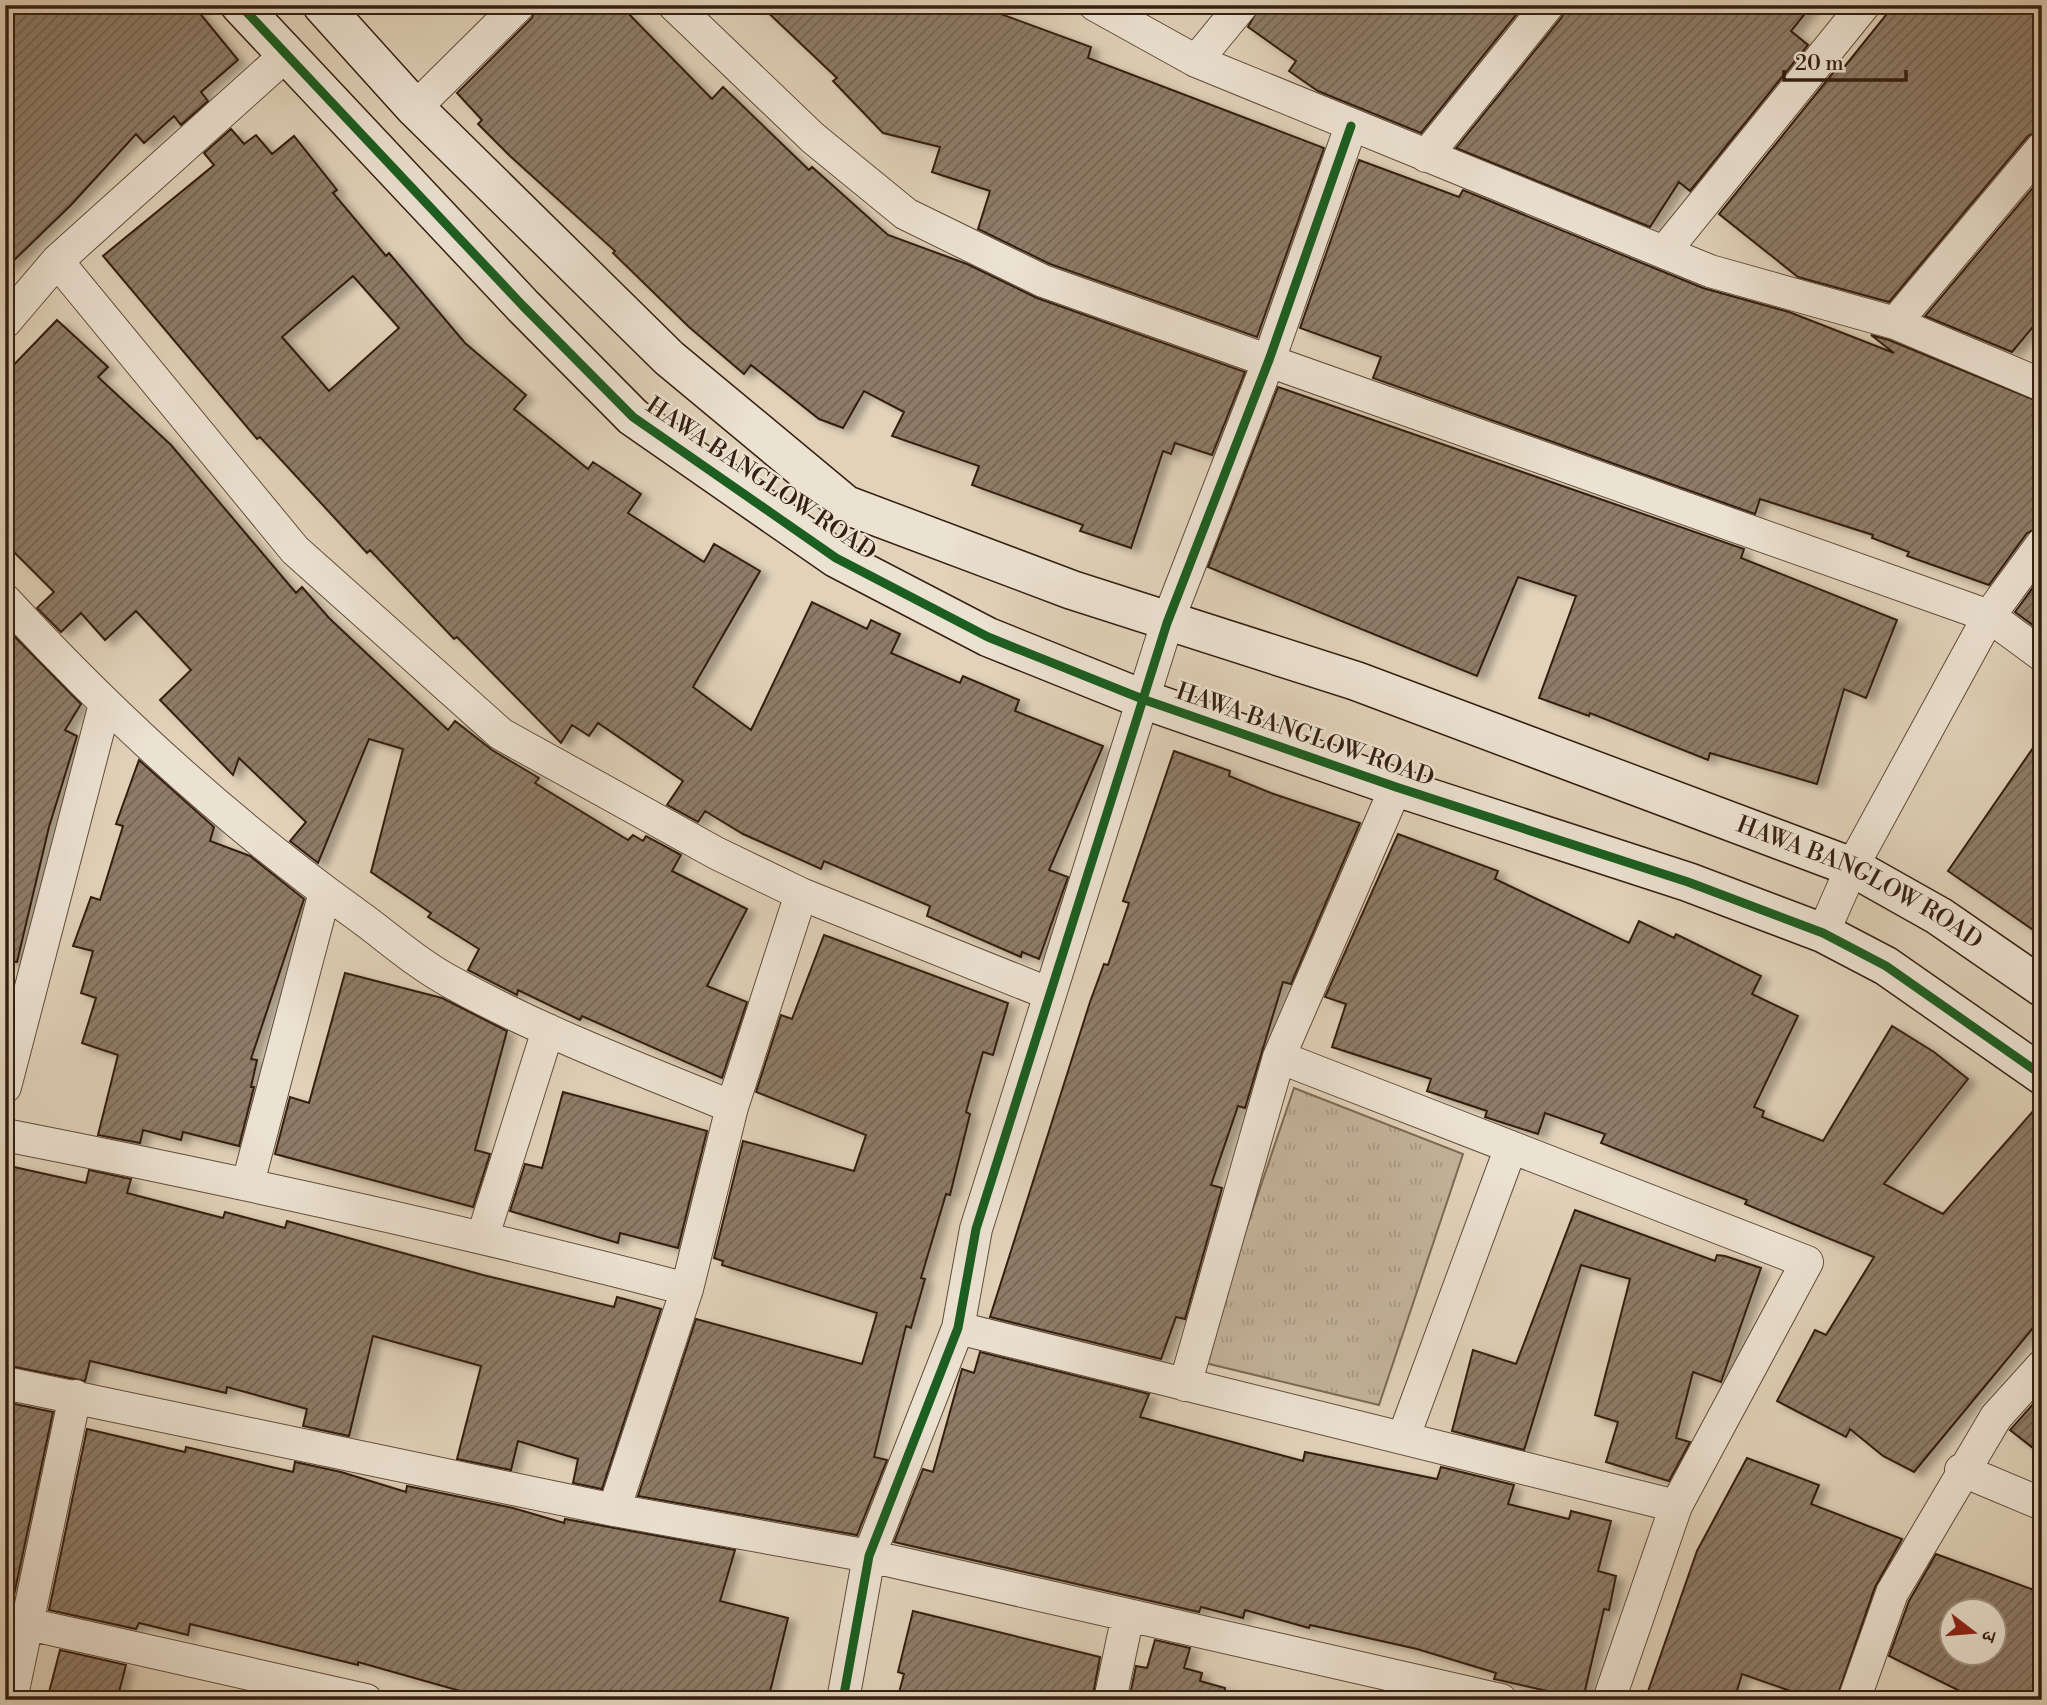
<svg xmlns="http://www.w3.org/2000/svg" width="2047" height="1705" font-family="'Libre Bodoni','Noto Serif Devanagari',serif">
  <style>
    .grass { fill: url(#grass-tufts); stroke: #7c6a56; stroke-width: 2 }
    .building { fill: url(#building-hatch); stroke: #351f11; stroke-width: 2; fill-rule: evenodd; filter: url(#shadow) }
    .lines { fill: none; stroke-linecap: round; stroke-linejoin: round }
    .street-casing { stroke: #604c3b; stroke-width: 34 }
    .secondary-casing { stroke: #351f11; stroke-width: 41 }
    .street { stroke: #ece2d2; stroke-width: 32 }
    .secondary { stroke: #ece2d2; stroke-width: 38 }
    .cycleway-casing { stroke: #ece2d2; stroke-width: 13 }
    .cycleway { stroke: #1b5e20; stroke-width: 9 }
    .labels { text-anchor: middle; dominant-baseline: central; stroke-width: 5; stroke-linejoin: round; paint-order: stroke }
    .street-label { font-size: 24px; fill: #351f11; stroke: #ece2d2 }
  </style>
  <defs>
    <pattern id="grass-tufts" width="24" height="20" patternUnits="userSpaceOnUse" patternTransform="scale(1.75)"><rect width="24" height="20" fill="#c4b49c"/><path d="M3 7l-1-3M5 7V3M7 7l1-3M15 17l-1-3M17 17v-4M19 17l1-3" fill="none" stroke="#a99a85"/></pattern>
    <pattern id="building-hatch" width="6" height="6" patternUnits="userSpaceOnUse" patternTransform="scale(1.75)"><rect width="6" height="6" fill="#8e7c68"/><path d="M-1 1l2-2M0 6l6-6M5 7l2-2" fill="none" stroke="#756554"/></pattern>
    <filter id="shadow"><feDropShadow dx="8" dy="4.5" stdDeviation="3.5" flood-color="#0004"/></filter>
  </defs>
  <rect width="100%" height="100%" fill="#e1d2b9"/>
  <filter id="stains"><feTurbulence type="fractalNoise" baseFrequency=".00286" numOctaves="4"/><feColorMatrix values="0 0 0 0 .2 0 0 0 0 .09 0 0 0 0 .02 0 0 0 .5 -.17"/></filter>
  <radialGradient id="worn" r=".72"><stop offset=".6" stop-color="#630" stop-opacity="0"/><stop offset="1" stop-color="#630" stop-opacity=".3"/></radialGradient>
  <path class="grass" d="M1294 1088 1463 1154 1379 1405 1201 1362Z"/>
  <path class="building" d="M5 5H193L238 60 201 92 208 101 181 125 174 116 144 143 136 134 71 205 5 269Z
    M537 5H620L712 99 723 87 809 170 812 167 888 235 967 264 1037 298 1245 372 1212 455 1175 443 1171 454 1163 451 1131 548 1080 531 1083 525 972 485 979 466 892 436 904 412 864 391 843 428 819 419 751 365 744 374 689 327 613 253 615 251 510 156 478 124 482 120 457 93 532 18Z
    M760 5H976L1091 47 1088 58 1324 148 1257 337 1050 264 978 229 990 191 932 172 940 147 883 133 833 81 837 78Z
    M1260 5H1524L1421 133 1318 91 1289 71 1296 61 1248 27Z
    M1566 5H1812L1791 31 1808 45 1690 191 1679 182 1650 227 1456 148 1562 17Z
    M1894 5H2042V130L2028 136 1889 302 1798 277 1719 214 1837 68 1841 71Z
    M231 129 244 144 256 135 272 154 294 136 337 190 333 193 386 256 389 253 465 343 526 395 514 409 588 469 593 462 641 494 628 513 704 562 714 544 760 571 693 687 751 730 812 602 867 629 871 620 900 634 891 653 960 683 963 676 1019 700 1015 711 1103 746 1049 870 1068 877 1039 959 1022 952 1021 957 927 916 930 906 824 861 821 869 743 834 705 811 698 822 667 805 683 781 598 723 589 736 572 725 561 743 457 637 454 639 370 550 367 553 260 437 257 439 103 256 214 165 204 153ZM353 276 399 328 329 391 282 337Z
    M1359 160 1459 197 1463 190 1703 288 1789 312 1894 353 1871 335 1889 340 2042 403V526L2027 533 1989 585 1907 556 1909 552 1872 538 1873 535 1760 499 1755 514 1373 378 1381 357 1300 328Z
    M2042 177V316L2012 352 1925 316Z
    M57 320 108 367 98 377 171 445 296 593 302 587 329 618 448 730 455 721 492 750 539 778 535 783 628 840 633 835 643 841 646 836 681 855 672 871 747 909 707 986 747 1002 722 1078 582 1016 580 1020 518 990 517 995 468 970 479 949 428 917 431 913 371 872 403 749 369 739 318 863 290 841 306 822 239 758 233 775 160 700 191 670 136 611 105 640 81 613 61 632 37 608 54 592 5 543V374Z
    M1278 387 1744 549 1741 558 1897 620 1866 698 1844 689 1817 784 1710 753 1708 760 1590 713 1589 716 1539 698 1576 596 1518 577 1477 676 1208 567Z
    M2042 575V632L2015 612Z
    M11 633 81 704 65 730 77 736 49 827 17 962 5 961V634L8 636Z
    M2042 735V936L1948 871Z
    M1174 751 1230 771 1229 776 1271 793 1360 823 1291 984 1283 982 1245 1108 1238 1106 1211 1185 1222 1188 1185 1319 1176 1317 1161 1359 990 1317 1090 1002 1104 964 1108 965 1129 903 1123 901Z
    M139 760 214 827 210 841 250 856 304 899 251 1059 257 1060 251 1087H254L239 1146 183 1132 181 1140 143 1130 140 1143 98 1135 118 1055 82 1043 96 998 81 993 93 951 73 946 91 897 100 900 123 826 116 824Z
    M1398 834 1498 871 1495 879 1629 943 1639 921 1674 938 1676 934 1761 976 1752 994 1798 1016 1754 1107 1764 1111 1762 1117 1823 1141 1892 1026 1934 1052 1968 1079 1884 1184 1943 1214 2042 1101V1317L1914 1472 1883 1456 1850 1429 1846 1437 1777 1401 1815 1330 1826 1335 1874 1257 1745 1204 1747 1200 1601 1143 1605 1134 1545 1113 1538 1134 1485 1117 1487 1111 1427 1091 1431 1079 1332 1047 1346 1004 1325 997Z
    M824 935 1008 1003 993 1055 983 1052 966 1112 970 1114 950 1195 946 1194 921 1278 925 1279 911 1328 906 1326 874 1457 887 1460 857 1535 638 1496 696 1319 862 1364 877 1313 722 1265 723 1261 714 1258 743 1141 854 1171 866 1135 756 1092 781 1015 792 1019Z
    M345 973 442 998 507 1031 475 1150 490 1154 473 1207 275 1154 290 1097 309 1103Z
    M563 1092 707 1131 678 1248 620 1233 618 1243 510 1211 525 1164 542 1168Z
    M5 1165 86 1183 89 1170 131 1179 127 1193 223 1218 225 1212 285 1228 287 1221 483 1275 614 1307 617 1297 661 1309 602 1489 573 1483 578 1459 518 1441 511 1470 457 1459 481 1366 373 1336 349 1436 303 1426 307 1409 227 1387 226 1393 90 1361 85 1381 5 1365Z
    M1575 1210 1715 1261 1717 1255 1725 1256 1761 1268 1721 1382 1693 1372 1676 1438 1690 1442 1669 1481 1606 1462 1618 1422 1595 1415 1630 1279 1581 1265 1524 1450 1452 1431 1473 1350 1516 1364Z
    M980 1352 1149 1394 1140 1417 1303 1461 1305 1452 1437 1479 1441 1467 1514 1485 1508 1504 1569 1519 1571 1511 1611 1521 1598 1571 1616 1576 1609 1610 1604 1609 1583 1699 1494 1679 1496 1673 1417 1649 1310 1625 1309 1628 1245 1610 1243 1618 1201 1607 1199 1612 894 1542 923 1469 933 1472 962 1369 974 1373Z
    M2042 1394V1455L2010 1430Z
    M5 1402 53 1412 11 1609 5 1607Z
    M87 1429 185 1452 186 1447 293 1472 295 1462 341 1472 406 1492 407 1486 513 1508 564 1523 565 1519 735 1550 720 1601 788 1618 768 1700H504L471 1694 358 1662V1665L190 1624 188 1635 139 1623 136 1629 49 1610Z
    M1747 1458 1819 1485 1811 1504 1902 1539 1875 1587 1836 1700H1816L1742 1674 1734 1700H1645L1697 1551Z
    M1936 1554 2042 1593V1700H1978L1889 1656 1909 1601ZM1952 1611H1994V1653H1952Z
    M913 1611 1100 1657 1092 1700H897L904 1674 898 1672Z
    M1155 1640 1190 1648 1184 1668 1202 1673 1200 1681 1225 1688 1224 1700H1129L1136 1666 1147 1668Z
    M60 1650 126 1665 117 1700H47Z"/>
  <g class="lines">
    <g class="street-casing">
      <path id="street" d="M674 5 813 138 906 214 1043 281 1989 616 2042 544
        M1095 5 1196 61
        M1242 5 1196 61 1710 271 1895 323 2042 385
        M415 108 519 5
        M1426 156 1548 5
        M1664 252 1864 5
        M57 261 295 550 501 734 716 853 801 894 1050 994
        M5 322 57 261 287 54
        M1895 323 2042 148
        M5 600C113 717 231 825 360 917 390 939 419 965 451 982 541 1032 638 1068 732 1107
        M1823 933 1852 867 1989 616 2042 655
        M1279 1057 1807 1262 1676 1506 1609 1700
        M5 1087 105 704
        M5 1135C234 1180 461 1230 687 1289
        M248 1183 325 892
        M483 1236 548 1030
        M958 1328 1676 1506
        M5 1383 614 1510 869 1556 1501 1700
        M1185 1385 1279 1057 1396 787
        M1404 1436 1511 1147
        M1961 1470 2042 1504
        M614 1510 687 1289 732 1107 801 894
        M28 1624 366 1700
        M11 1700 75 1396
        M843 1700 869 1556 958 1328 976 1229 1167 623 1269 360 1351 126
        M1110 1700 1128 1615
        M1854 1700 1892 1593 1996 1417 2042 1366"/>
    </g>
    <g class="secondary-casing">
      <g id="secondary">
        <path d="M240 5 523 306 633 417 836 558 988 637 1145 700 1396 787 1688 882 1823 933 1886 966 2042 1075"/>
        <path id="s1" d="M322 5 415 108 669 358 846 505 1072 590 1356 681 1852 867 1939 916 2042 987"/>
      </g>
    </g>
    <use href="#street" class="street"/>
    <use href="#secondary" class="secondary"/>
    <g class="cycleway-casing">
      <path id="cycleway" d="M240 5 523 306 633 417 836 558 988 637 1145 700 1396 787 1688 882 1823 933 1886 966 2042 1075
        M843 1700 869 1556 958 1328 976 1229 1167 623 1269 360 1351 126"/>
    </g>
    <use href="#cycleway" class="cycleway"/>
  </g>
  <g class="labels">
    <g class="street-label">
      <text transform="translate(761 479) rotate(34)">HAWA BANGLOW ROAD</text>
      <text transform="translate(1305 735) rotate(19)">HAWA BANGLOW ROAD</text>
      <text stroke="none"><textPath href="#s1" startOffset="1808">HAWA BANGLOW ROAD</textPath></text>
    </g>
  </g>
  <rect width="2047" height="1705" fill="none" stroke="#e1d2b9" stroke-width="28"/>
  <rect x="7" y="7" width="2033" height="1691" fill="none" stroke="#351f11" stroke-width="3.5"/>
  <rect x="14" y="14" width="2019" height="1677" fill="none" stroke="#351f11" stroke-width="2"/>
  <g transform="translate(1973 1632) rotate(106)"><circle r="33" fill="#ece2d2" stroke="#a39485" stroke-width="2"/>
  <path d="M0-5L12 26L0 18L-12 26Z" fill="#8f2418"/>
  <text y="-10" font-size="19" font-weight="bold" text-anchor="middle" fill="#351f11">उ</text>
  </g>
  <path d="M1784 70v10h122v-10" fill="none" stroke="#351f11" stroke-width="3.5"/>
  <text x="1795" y="70" font-size="21" fill="#351f11" stroke="#ece2d2" stroke-width="5" paint-order="stroke">20 m</text>
  <rect width="100%" height="100%" filter="url(#stains)"/>
  <rect width="100%" height="100%" fill="url(#worn)"/>
</svg>
